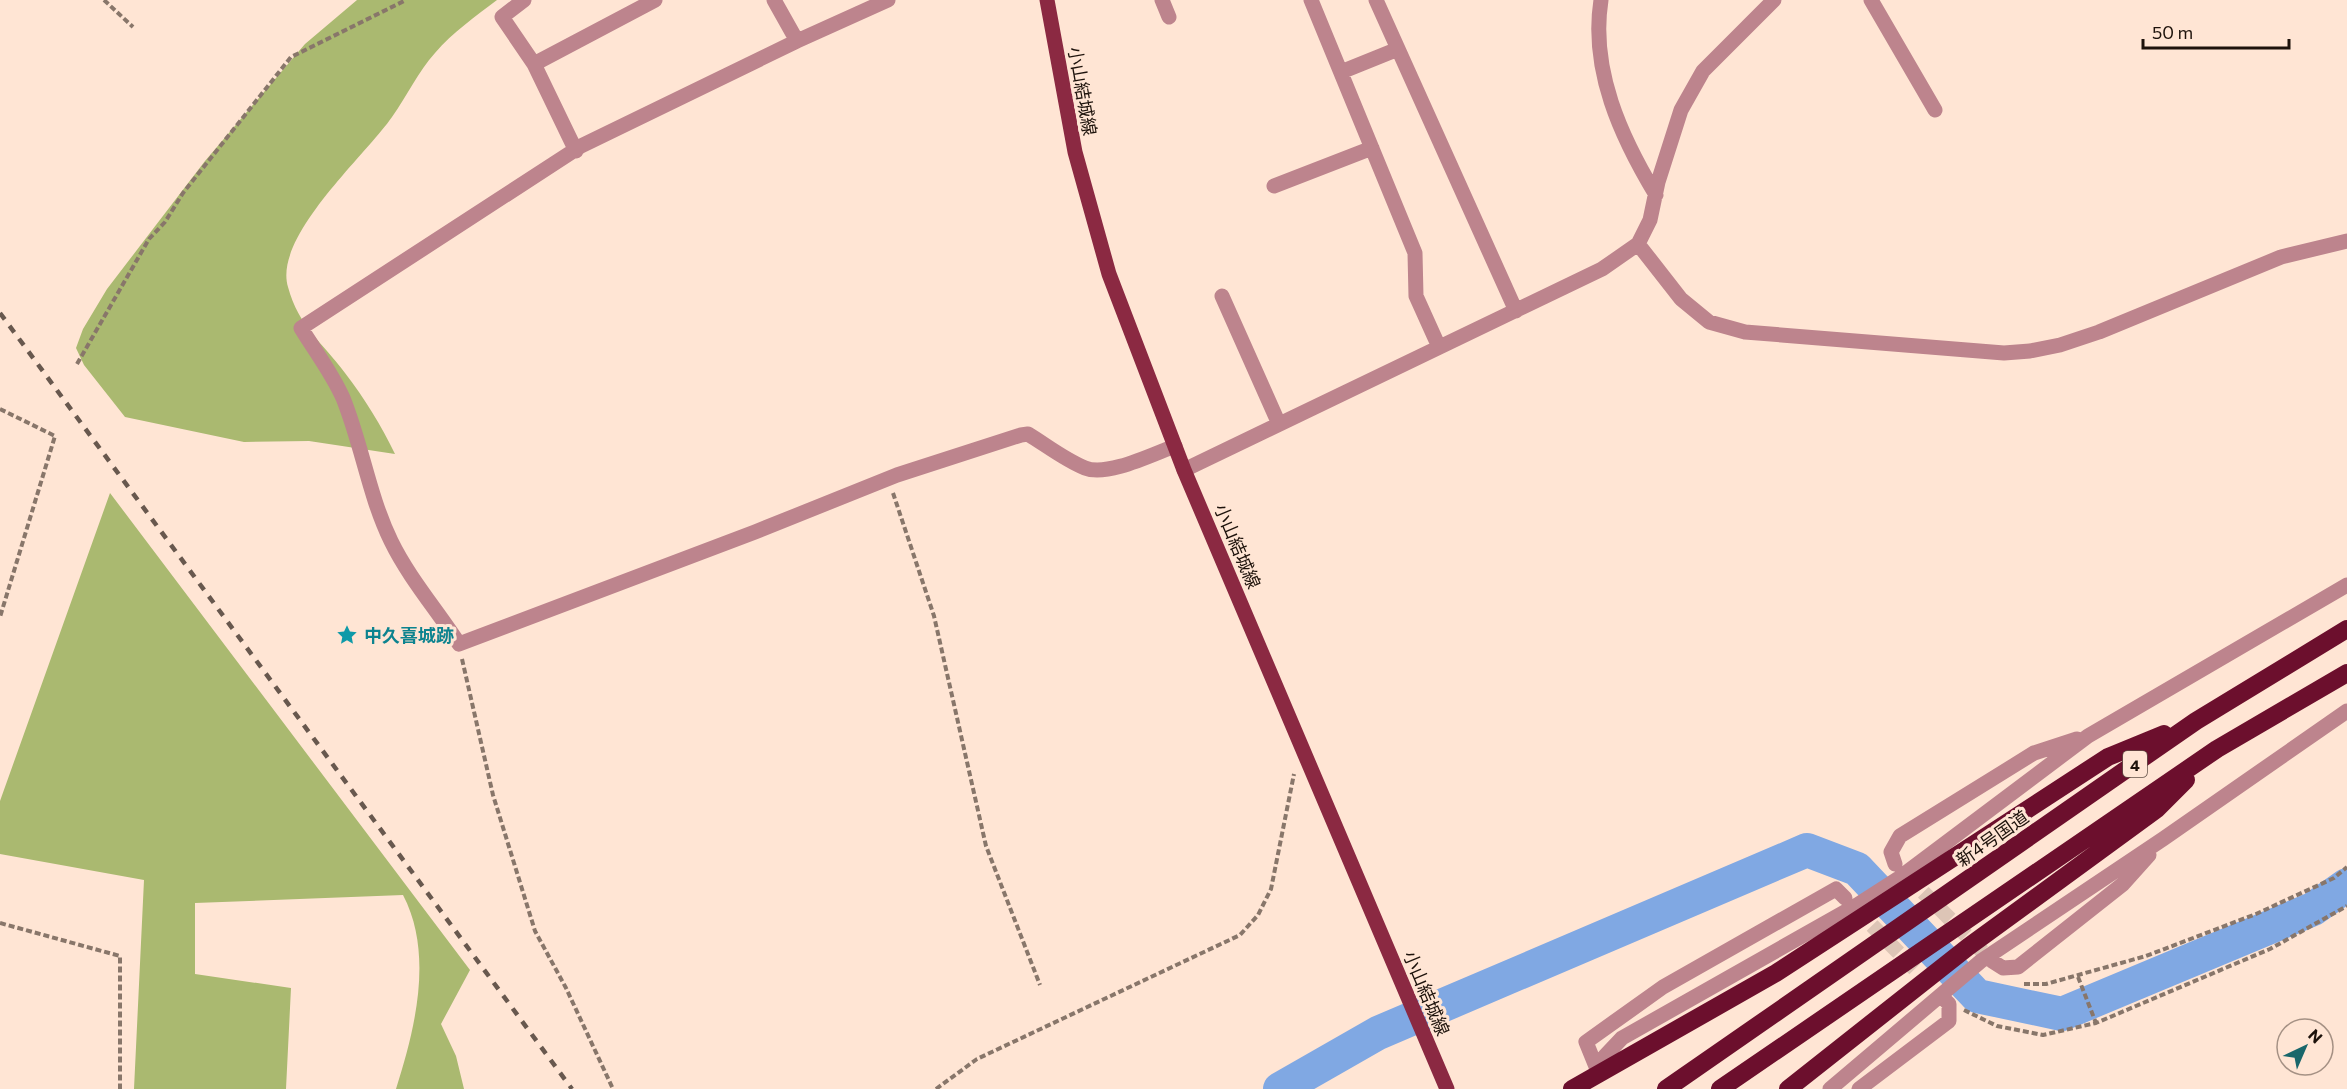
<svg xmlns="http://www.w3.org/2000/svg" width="2347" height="1089" font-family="Commissioner,'Noto Sans JP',sans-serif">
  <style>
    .forest { fill: #aab970 }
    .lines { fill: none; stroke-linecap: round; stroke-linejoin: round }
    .river { stroke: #80a8e3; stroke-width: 34 }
    .minor-tunnel { stroke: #ddc5b6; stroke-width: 15; stroke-dasharray: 15 8; stroke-linecap: butt }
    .path { stroke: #88766a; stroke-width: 4; stroke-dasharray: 6 3; stroke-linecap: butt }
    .minor { stroke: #bd848d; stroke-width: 15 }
    .major { stroke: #8b2942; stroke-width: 15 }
    .highway { stroke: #6c0f2d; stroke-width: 18 }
    .rail { stroke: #68584e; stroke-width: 4.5; stroke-dasharray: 8 8; stroke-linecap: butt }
    .labels { text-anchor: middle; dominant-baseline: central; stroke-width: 6; stroke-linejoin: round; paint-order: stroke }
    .shield { fill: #ffe5d4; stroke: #615147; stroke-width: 1.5 }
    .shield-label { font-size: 16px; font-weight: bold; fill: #1d120b }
    .street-label { font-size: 18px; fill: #1d120b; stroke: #ffe5d4 }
    .culture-label { font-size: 18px; font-weight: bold; fill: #0d838f; stroke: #ffe5d4; text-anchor: start }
  </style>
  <rect width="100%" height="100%" fill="#ffe5d4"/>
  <path class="forest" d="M357 0H497C476 16 453 32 435 53 418 72 407 96 392 117 364 157 273 237 288 287 299 327 322 342 345 373 365 399 381 425 395 454L309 441 244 442 125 417 84 365 76 348 83 329 107 289 205 161 305 44Z
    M110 493 470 970 441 1024 456 1056 464 1089H396C415 1029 434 954 403 895L195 903V974L291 988 286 1089H134L144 880 0 854V801Z"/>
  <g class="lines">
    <path class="river" d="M1280 1089 1378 1033 1807 850 1857 869 1977 996 2062 1014 2313 909 2347 885"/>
    <path class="minor-tunnel" d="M1907 876 1992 961
      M1856 909 1942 997"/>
    <path class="path" d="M104 0 133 27
      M77 364 149 239 165 222 183 193 291 57 406 0
      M0 409 55 436 0 617
      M893 493 934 616 986 846 1040 985
      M462 659 493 795 535 931 566 988 613 1089
      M0 923 120 956V1089
      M2078 977 2096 1023
      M2024 984H2046L2146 956 2256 914 2334 878 2347 867
      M1964 1010 1997 1026 2043 1035 2096 1023 2270 949 2347 906
      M936 1089 977 1059 1240 935 1258 915 1271 889 1294 774"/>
    <path class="minor" d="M524 0 502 17 534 64 576 151
      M774 0 797 41
      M888 0 797 41 581 146 301 328C315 351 332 373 343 398 362 445 369 496 391 541 409 578 437 610 459 644L755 532 897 475 1021 435 1028 434C1046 445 1065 460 1085 468 1107 477 1153 454 1175 446
      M1162 0 1169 17
      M1311 0 1415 253 1416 296 1439 347
      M1376 0 1516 311
      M1601 0C1590 70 1621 137 1656 195
      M1871 0 1935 110
      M534 64 655 0
      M1341 72 1398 49
      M1274 186 1372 148
      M1638 244 1681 299 1709 322 1745 332 2004 353 2030 351 2060 345 2099 332 2281 257 2347 241
      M1222 296 1279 424
      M1184 470 1602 269 1638 244 1650 220 1658 182 1681 110 1703 71 1774 0
      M1895 864 1891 852 1900 836 2034 753 2077 739
      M1992 961 2003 968 2018 967 2123 884 2149 855
      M1599 1074 1605 1056 1622 1038 1857 905 1899 878 2088 736 2347 585
      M1599 1074 1586 1042 1663 987 1836 889 1845 898
      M1830 1089 1981 961 2163 839 2347 711
      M1859 1089 1949 1021V1004L1942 997"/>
    <path class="major" d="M1047 0 1075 152 1109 274 1184 470 1447 1089"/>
    <path class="highway" d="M1572 1089 1776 973 2108 757 2164 734
      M1666 1089 2196 721 2347 629
      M1720 1089 2217 749 2347 673
      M1788 1089 1968 947 2157 809 2186 780"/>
    <path class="rail" d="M0 313 572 1089"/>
  </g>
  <defs>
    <g id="sight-bare" transform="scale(1.62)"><path d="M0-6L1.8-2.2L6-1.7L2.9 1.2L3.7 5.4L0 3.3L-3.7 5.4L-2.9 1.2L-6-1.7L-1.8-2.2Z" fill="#0f9aa8" stroke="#ffe5d4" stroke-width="2.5" paint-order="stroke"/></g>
  </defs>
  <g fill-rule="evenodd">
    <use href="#sight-bare" x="347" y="635"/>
  </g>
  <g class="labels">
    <rect class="shield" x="2123" y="751" width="24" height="26" rx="4.5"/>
    <g class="shield-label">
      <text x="2135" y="764">4</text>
    </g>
    <g class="street-label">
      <text transform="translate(1083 91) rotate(80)">小山結城線</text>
      <text transform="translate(1238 546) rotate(67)">小山結城線</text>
      <text transform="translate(1992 838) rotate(-35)">新4号国道</text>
      <text transform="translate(1427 993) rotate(67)">小山結城線</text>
    </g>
    <g class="culture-label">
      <text x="364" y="635">中久喜城跡</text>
    </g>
  </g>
  <g transform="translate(2305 1047) rotate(44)"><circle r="28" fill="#ffe5d4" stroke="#a59184" stroke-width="1.5"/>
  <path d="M0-4.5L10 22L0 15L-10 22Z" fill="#19676b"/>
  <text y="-9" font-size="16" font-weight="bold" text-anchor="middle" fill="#1d120b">N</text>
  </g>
  <path d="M2143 39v9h146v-9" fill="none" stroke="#1d120b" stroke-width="3"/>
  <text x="2152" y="39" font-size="18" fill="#1d120b" stroke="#ffe5d4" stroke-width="4.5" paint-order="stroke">50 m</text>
</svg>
